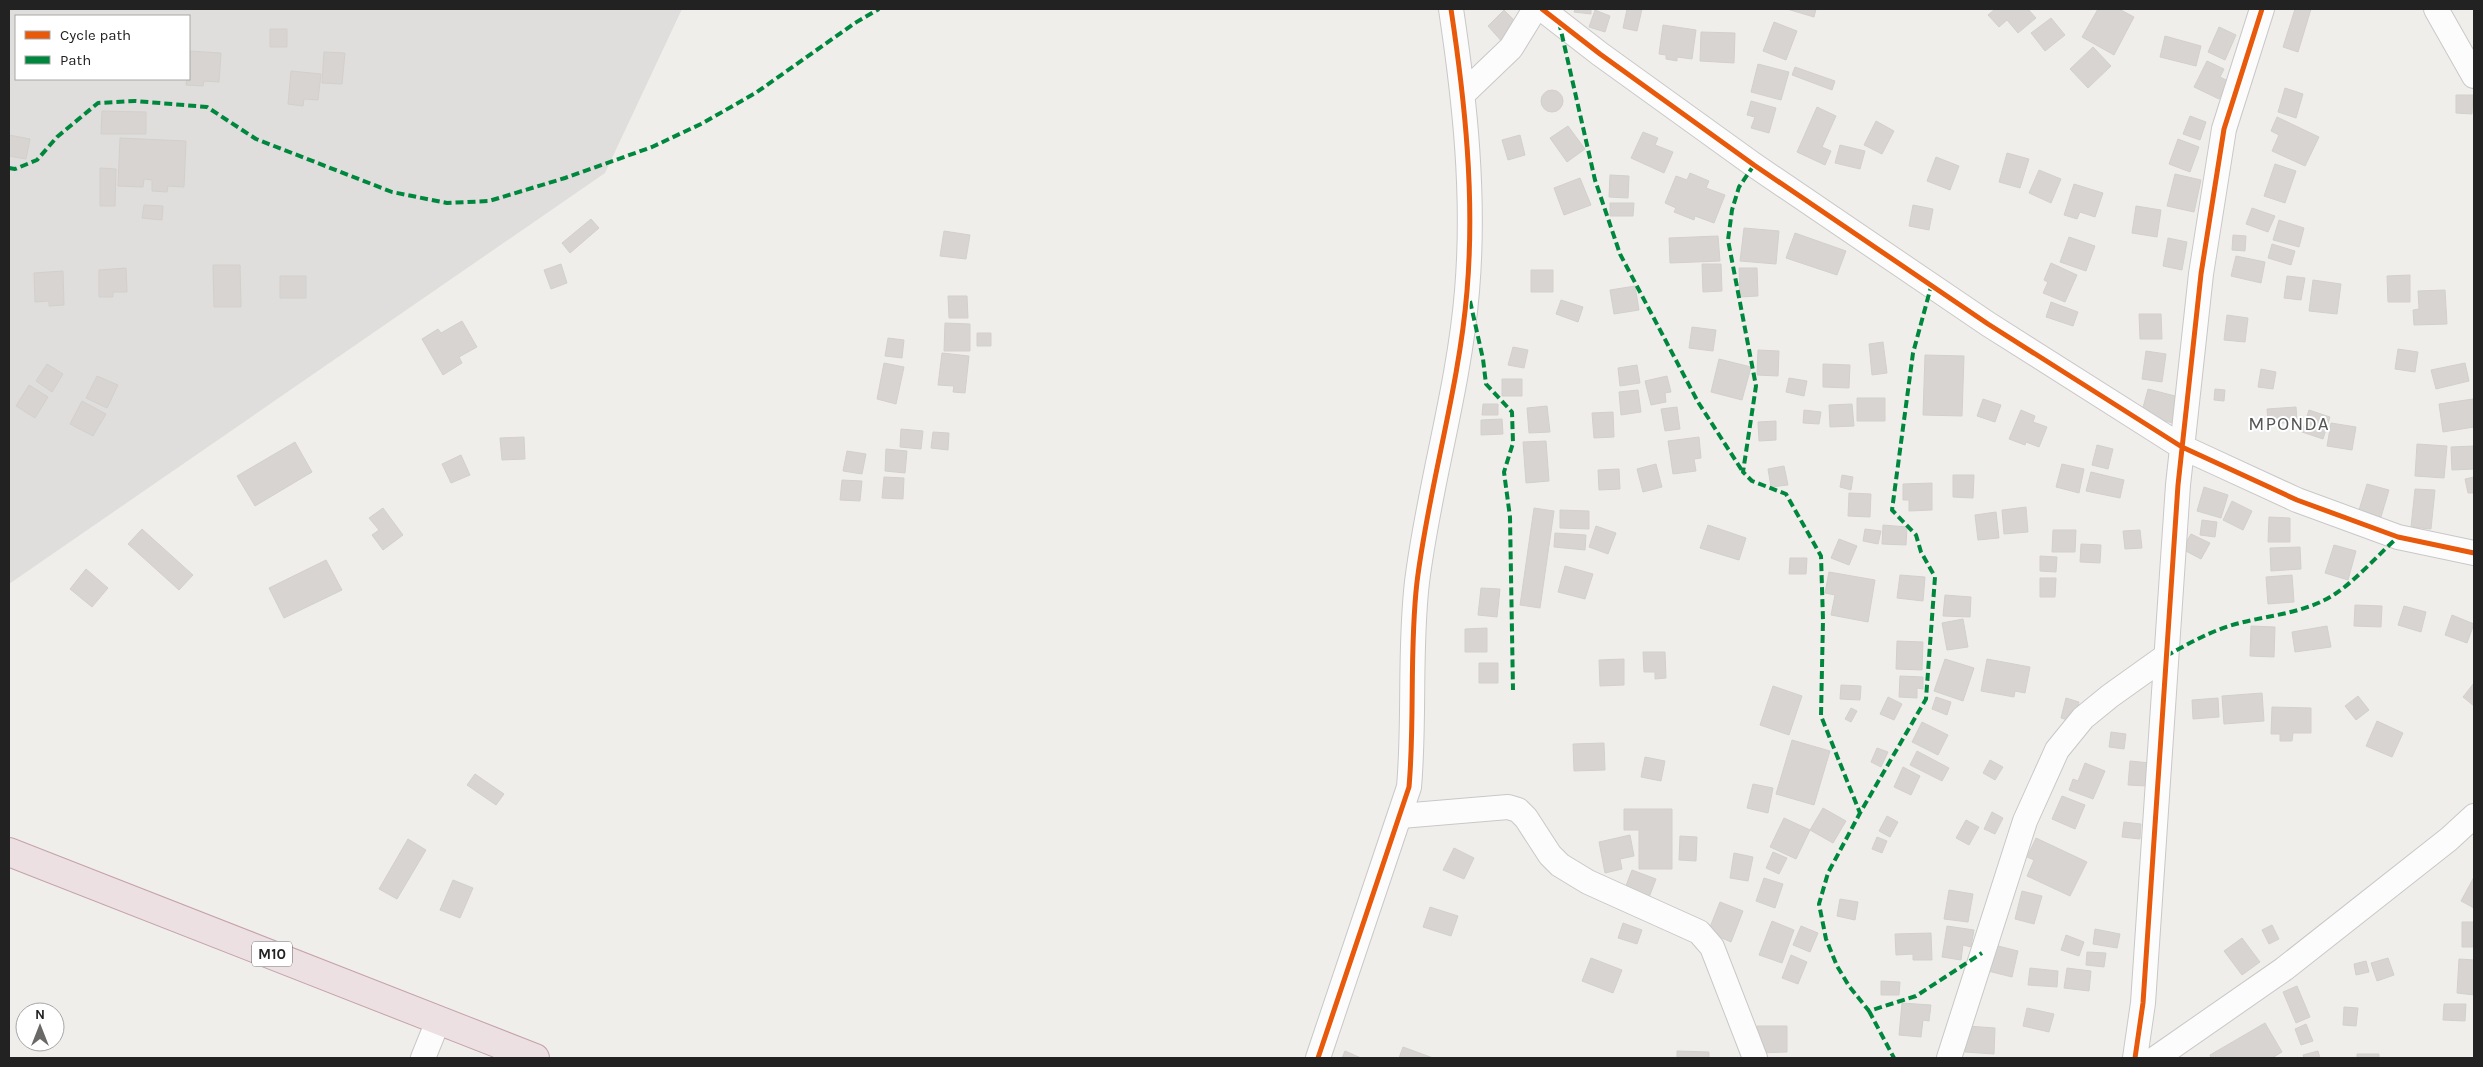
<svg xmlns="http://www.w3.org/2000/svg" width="2483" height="1067" font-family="Karla,sans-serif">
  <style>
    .residential { fill: #dfdedc; fill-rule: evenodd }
    .building { fill: #d7d4d2; stroke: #d3d0cc }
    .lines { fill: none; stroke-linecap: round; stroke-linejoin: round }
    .street-casing { stroke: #c9c8c7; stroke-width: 26 }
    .highway-casing { stroke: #c5a2ac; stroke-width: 30 }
    .street { stroke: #fdfcfc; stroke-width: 24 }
    .highway { stroke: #ece0e2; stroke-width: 28 }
    .quiet { stroke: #00873e; stroke-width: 4; stroke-dasharray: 8 4; stroke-linecap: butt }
    .cycleway-casing { stroke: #fff; stroke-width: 8 }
    .cycleway { stroke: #e8590c; stroke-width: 5 }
    .labels { text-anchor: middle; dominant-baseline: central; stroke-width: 4; stroke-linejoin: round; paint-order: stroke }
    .shield { fill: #fff; stroke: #646464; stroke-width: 1 }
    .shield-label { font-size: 15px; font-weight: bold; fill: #222 }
    .quarter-label { font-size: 19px; letter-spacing: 1px; fill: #555; stroke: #fff }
  </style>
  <rect width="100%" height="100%" fill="#f0eeeb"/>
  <path class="residential" d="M9 9H682L605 173 9 584ZM16 16H189V79H16Z"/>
  <path class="building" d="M1575 9H1591V14L1574 12Z
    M1627 9H1642L1637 31 1623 28Z
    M1787 9H1816L1814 17Z
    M1995 9H2028L2036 18 2018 33 2007 20 1999 27 1988 15Z
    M2098 9H2119L2134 17 2114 55 2082 37Z
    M2295 9H2311L2298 52 2283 47Z
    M1504 10 1522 28 1504 44 1488 26Z
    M1595 10 1610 16 1605 32 1589 27Z
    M2051 18 2065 35 2045 51 2031 33Z
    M1774 22 1797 31 1786 60 1763 51Z
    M1663 25 1696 30 1692 59 1677 57V61L1666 59V55L1659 54Z
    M2219 27 2236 35 2225 60 2208 52Z
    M270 29H287V47H270Z
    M1701 32 1735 33 1734 63 1700 61Z
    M2165 36 2201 46 2196 66 2160 57Z
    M2093 47 2111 66 2088 88 2070 69Z
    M189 51 221 53 219 82 204 81 203 86 186 85 187 79H189Z
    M324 52 345 53 342 84 322 83Z
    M2207 61 2224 69 2220 77 2228 81 2219 99 2194 87Z
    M1758 64 1789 72 1781 100 1751 92Z
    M1795 67 1835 81 1832 90 1792 75Z
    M291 71 321 74 318 100 304 99 303 106 288 104Z
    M2285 88 2303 94 2296 118 2278 112Z
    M1541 101a11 11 0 1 1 22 0a11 11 0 1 1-22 0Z
    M2456 95H2473L2472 114 2456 113Z
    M1751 101 1776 108 1769 133 1751 128 1755 117 1747 115Z
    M1817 107 1836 116 1822 147 1831 151 1825 165 1797 152Z
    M102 111 146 112V134H101Z
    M2190 116 2206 122 2200 140 2183 134Z
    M2277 117 2319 137 2305 166 2272 151 2279 135 2271 131Z
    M1876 121 1894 131 1882 154 1864 145Z
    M1568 126 1585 149 1567 162 1550 138Z
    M1643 132 1658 138 1655 145 1673 152 1664 173 1631 158Z
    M9 135 30 139 26 159 9 156Z
    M1520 135 1525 155 1508 160 1502 140Z
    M120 138 186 141 184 187 168 186 167 192 152 191V180L144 179 143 187 118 186Z
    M2178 139 2199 147 2190 172 2169 164Z
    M1840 145 1865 151 1860 169 1835 163Z
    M2007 153 2029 159 2020 188 1999 182Z
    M1936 157 1959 166 1950 190 1927 181Z
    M2275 164 2296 171 2285 203 2264 196Z
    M100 168 116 169 115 206H100Z
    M2039 170 2061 179 2051 203 2029 193Z
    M1690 173 1709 181 1706 188 1725 195 1714 223 1695 216 1694 220 1674 212 1676 208 1665 203 1676 176 1687 180Z
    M2175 174 2201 180 2194 212 2167 206Z
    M1610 175 1629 176 1628 198 1609 197Z
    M1580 178 1591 205 1564 215 1554 188Z
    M2074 184 2103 193 2095 217 2080 212 2077 219 2064 215Z
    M1610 203H1634L1633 216H1610Z
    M144 205 163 206 162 220 142 218Z
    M1913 205 1933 209 1929 230 1909 226Z
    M2136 206 2161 210 2157 237 2132 233Z
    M2252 208 2275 216 2268 232 2246 224Z
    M591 219 599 228 570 253 562 243Z
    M2279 220 2304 228 2299 247 2273 240Z
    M1744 228 1779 231 1776 264 1740 261Z
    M944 231 970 235 966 259 940 256Z
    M1795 233 1846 251 1837 275 1786 258Z
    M2233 235 2246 236 2245 251 2232 250Z
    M1718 236 1720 261 1670 263 1669 238Z
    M2069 237 2095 246 2086 271 2060 262Z
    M2168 238 2187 242 2182 270 2163 266Z
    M2272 244 2295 251 2291 265 2268 258Z
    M2236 256 2265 262 2261 283 2231 276Z
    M2051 263 2077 275 2065 302 2043 293 2048 282 2044 280Z
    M561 264 567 283 551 289 544 270Z
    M1702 264H1721L1722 291 1703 292Z
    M213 265H240L241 307H214Z
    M126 268 127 292H113V297H99V270Z
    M1739 268H1757L1758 296 1740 297Z
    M1531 270H1553V292H1531Z
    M63 271 64 305 49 306V301L35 302 34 273Z
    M2410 275V302H2388L2387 276Z
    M280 276H306V298H280Z
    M2287 276 2305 278 2301 300 2284 298Z
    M2313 280 2341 284 2337 314 2309 311Z
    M1635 286 1639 310 1614 314 1610 290Z
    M2445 290 2447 324 2414 325 2413 310 2419 309 2418 291Z
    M948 296H967L968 318H949Z
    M1561 300 1583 307 1578 322 1556 314Z
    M2051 302 2078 312 2073 326 2046 317Z
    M2139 314H2161L2162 339H2140Z
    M2227 315 2248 318 2245 342 2224 340Z
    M462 321 477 347 459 357 462 363 443 375 422 339 438 329 441 333Z
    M945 323 970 324V351H944Z
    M1692 327 1716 330 1713 351 1689 348Z
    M977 333H991V346H977Z
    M888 338 904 340 902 358 885 356Z
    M1883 342 1887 373 1872 375 1869 344Z
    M1513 347 1528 350 1524 368 1508 365Z
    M2398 349 2418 352 2415 372 2395 369Z
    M1758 350 1779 351 1778 376 1757 375Z
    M2146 351 2166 354 2162 382 2142 379Z
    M942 353 969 356 965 393 953 392 954 386 938 385Z
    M1925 355 1964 356 1962 416 1923 415Z
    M1719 359 1751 367 1742 400 1711 392Z
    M884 363 904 367 896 404 877 399Z
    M2465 363 2469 381 2436 389 2431 370Z
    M47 364 63 374 52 392 36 381Z
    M1823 364 1850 365 1849 388 1823 387Z
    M1637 365 1640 383 1620 386 1618 368Z
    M2261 369 2276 372 2273 389 2258 387Z
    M97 376 118 385 107 408 86 398Z
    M1667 376 1671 392 1665 393 1666 402 1651 405 1645 381Z
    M1789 378 1807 381 1804 396 1786 392Z
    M1502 379H1522V396H1502Z
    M29 385 48 397 35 418 16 406Z
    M2148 389 2179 397 2173 423 2141 415Z
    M2215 389 2225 390 2224 401 2214 400Z
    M1638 390 1641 412 1621 415 1619 392Z
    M1857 398H1885V421H1857Z
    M1983 399 2001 405 1995 422 1977 416Z
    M2473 399 2474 427 2443 432 2439 404Z
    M82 401 106 414 93 436 70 424Z
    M1483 404H1498V415H1482Z
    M1852 404 1854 426 1830 427 1829 405Z
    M1547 406 1550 432 1529 433 1527 408Z
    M1677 407 1680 429 1665 431 1661 409Z
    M2296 407 2297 422 2268 424 2267 409Z
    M1804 410 1821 412 1819 424 1803 423Z
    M2021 410 2035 416 2033 422 2047 427 2039 447 2026 442 2025 445 2009 439Z
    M2309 410 2330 417 2323 439 2302 432Z
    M1613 412 1614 437 1594 438 1592 413Z
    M1502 419 1503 434 1481 435V420Z
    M1776 421V440L1759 441 1758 422Z
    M2331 423 2356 427 2352 450 2327 446Z
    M901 429 923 431 921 449 900 447Z
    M933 432 949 433 948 450 931 448Z
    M524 437 525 459 502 460 500 438Z
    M1699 437 1701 458 1694 459 1696 471 1673 474 1668 441Z
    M1546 441 1549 481 1526 483 1523 442Z
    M295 442 312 472 255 506 237 476Z
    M2417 444 2447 446 2444 478 2415 476Z
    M2097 445 2113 449 2108 469 2092 465Z
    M2474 446V469L2452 470 2451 447Z
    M886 449 907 451 905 473 885 471Z
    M847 451 866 454 862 474 843 471Z
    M461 455 470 475 451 483 442 464Z
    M1656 464 1662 487 1643 492 1637 469Z
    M2062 464 2084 469 2079 493 2056 487Z
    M1784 466 1788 485 1771 487 1768 469Z
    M1619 469 1620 489 1599 490 1598 470Z
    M2091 472 2124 480 2120 498 2086 491Z
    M1842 475 1853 477 1851 490 1840 487Z
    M1953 475H1974L1973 498 1953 497Z
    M884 477 904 478 903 499 882 498Z
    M2474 477V495V493H2468L2465 479Z
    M842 480 862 481 860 501 840 500Z
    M1932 483V510L1909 511V500H1903V484Z
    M2367 484 2389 490 2381 517 2359 510Z
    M2204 487 2228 495 2221 518 2197 511Z
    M2415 489 2435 490 2431 529 2411 527Z
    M1849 493 1871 494 1870 517 1848 516Z
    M2232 501 2252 511 2243 530 2223 520Z
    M2026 507 2028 532 2004 534 2002 510Z
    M383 508 403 535 383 550 372 535 379 530 369 518Z
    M1534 508 1554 511 1540 608 1520 605Z
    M1560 510 1589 511V529L1560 528Z
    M1996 512 1999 538 1978 540 1975 515Z
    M2269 517 2290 518V542H2268Z
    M2202 520 2217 522 2215 537 2200 535Z
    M1708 525 1746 538 1739 560 1700 548Z
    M1883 525 1907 527 1906 545 1882 544Z
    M1596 526 1616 533 1608 554 1589 547Z
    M142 529 193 575 179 590 128 544Z
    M1865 529 1881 531 1878 544 1863 541Z
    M2053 530H2076L2075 552H2052Z
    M2140 530 2142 548 2125 549 2123 531Z
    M1555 533 1586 535 1585 550 1554 547Z
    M2191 534 2210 543 2201 559 2182 549Z
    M1839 539 1857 546 1849 565 1831 558Z
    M2081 544 2101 545 2100 563 2080 562Z
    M2334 545 2356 551 2348 580 2325 573Z
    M2300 547 2301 569 2271 571 2270 548Z
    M2040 556 2057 557 2056 572 2040 571Z
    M1790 558H1807L1806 574H1789Z
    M326 560 342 590 284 618 269 588Z
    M1565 566 1593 574 1585 599 1558 592Z
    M86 569 108 588 92 607 70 589Z
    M1829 572 1875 580 1868 622 1831 615 1835 595 1825 593Z
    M1900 575 1925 577 1923 601 1897 598Z
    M2292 575 2294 602 2268 604 2266 577Z
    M2040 578H2056L2055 597H2040Z
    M1481 588 1500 589 1497 617 1478 615Z
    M1945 595 1971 597 1970 617 1943 616Z
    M2355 605 2382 606 2381 627 2354 626Z
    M2404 606 2426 612 2421 632 2398 625Z
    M2452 615 2474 624 2467 643 2445 635Z
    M1963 619 1968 647 1947 650 1942 623Z
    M2251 626 2275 627 2274 657 2250 656Z
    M2327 626 2331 647 2295 652 2292 632Z
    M1487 628V652H1465V629Z
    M1897 641 1923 642 1922 670 1896 669Z
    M1643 652H1665L1666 678 1655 679V672H1644Z
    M1624 659V685L1600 686 1599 660Z
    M1945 659 1974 668 1963 701 1934 691Z
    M1987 659 2030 667 2025 693 2015 691 2014 697 1981 691Z
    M1479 663H1498V683H1479Z
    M1900 676 1923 677V689L1917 688V698L1899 697Z
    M2474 683V706L2463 697Z
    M1841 685 1861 686 1860 700 1840 699Z
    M1773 686 1802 696 1789 735 1760 725Z
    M2262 693 2264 721 2224 724 2222 696Z
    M2358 696 2369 710 2356 720 2345 706Z
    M1888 697 1902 704 1894 720 1880 714Z
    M1936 697 1951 702 1947 715 1932 709Z
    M2066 698 2079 702 2074 722 2061 718Z
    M2218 698 2219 717 2193 719 2192 700Z
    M2272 707 2311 708V733H2293L2292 741H2280V734H2271Z
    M1851 708 1857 711 1851 722 1845 719Z
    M2377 721 2403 733 2392 757 2366 746Z
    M1922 722 1948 735 1938 755 1912 742Z
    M2111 732 2126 734 2124 749 2109 747Z
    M1792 740 1830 751 1814 805 1776 794Z
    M1604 743 1605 770 1574 771 1573 744Z
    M1877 748 1888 752 1881 767 1871 762Z
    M1917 751 1949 768 1942 781 1910 765Z
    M1645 757 1665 761 1661 781 1641 777Z
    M1990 760 2003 767 1995 780 1983 773Z
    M2130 761 2150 763 2148 786 2128 785Z
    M2085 763 2105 771 2093 799 2069 790 2073 779 2078 781Z
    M1903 767 1920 776 1911 795 1894 787Z
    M475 774 504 794 496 805 467 785Z
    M1753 784 1773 788 1768 813 1747 808Z
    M2062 796 2085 805 2075 829 2052 819Z
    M1823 808 1846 821 1833 843 1810 830Z
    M1624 809H1672V869H1639V830H1624Z
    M1992 812 2003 818 1995 834 1984 829Z
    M1887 816 1898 822 1890 837 1879 831Z
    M1784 818 1810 830 1796 859 1770 847Z
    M1966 820 1979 827 1969 845 1956 838Z
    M2124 822 2141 824 2140 839 2122 837Z
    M1630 835 1634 856 1620 859 1622 869 1605 873 1599 842Z
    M1680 836 1697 837 1696 861 1679 860Z
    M1877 837 1887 841 1882 853 1872 849Z
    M2036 838 2087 862 2070 896 2027 876 2034 860 2027 857Z
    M408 839 426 850 397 899 379 889Z
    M1454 848 1474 858 1464 879 1443 870Z
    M1773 852 1787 858 1779 874 1766 868Z
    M1734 853 1753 857 1748 881 1730 878Z
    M1632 870 1656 879 1648 900 1624 891Z
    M2474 877V908L2461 901Z
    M1764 878 1783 884 1775 908 1756 901Z
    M453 880 473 888 460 918 440 910Z
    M1949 890 1973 894 1968 922 1944 919Z
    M2022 891 2042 896 2034 924 2015 919Z
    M1840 899 1858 902 1855 920 1837 916Z
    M1720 902 1743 911 1731 942 1708 932Z
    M1430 907 1458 916 1451 936 1423 927Z
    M1772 921 1794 930 1782 963 1759 955Z
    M2462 922H2474V947H2462Z
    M1623 923 1642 930 1637 944 1618 938Z
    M2272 925 2279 939 2269 944 2262 930Z
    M1801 926 1818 933 1810 952 1793 945Z
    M1947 926 1974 930 1971 947 1963 945 1961 960 1942 957Z
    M2095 929 2120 934 2117 948 2093 944Z
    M1931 933 1932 960H1913V954L1896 955 1895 934Z
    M2066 935 2084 942 2079 956 2061 950Z
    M2242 938 2260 962 2242 975 2224 951Z
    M1994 945 2018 951 2012 977 1988 971Z
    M2087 952 2106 953 2104 967 2086 965Z
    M1791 955 1807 962 1798 984 1782 978Z
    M1591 958 1622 970 1613 993 1582 981Z
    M2388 958 2394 975 2377 981 2371 963Z
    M2459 959 2474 960V995L2457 993Z
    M2366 961 2369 972 2356 975 2354 964Z
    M2030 968 2058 971 2057 987 2028 985Z
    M2067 968 2091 971 2089 991 2064 988Z
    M1881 981 1900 982 1899 995H1881Z
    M2297 986 2310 1017 2296 1023 2283 992Z
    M1902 1003 1931 1005 1929 1021 1923 1020 1921 1037 1899 1035Z
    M2444 1004H2466L2465 1021 2443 1020Z
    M2344 1007 2358 1008 2356 1026 2343 1025Z
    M2027 1008 2054 1014 2049 1032 2023 1026Z
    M2265 1023 2282 1052 2272 1058H2211L2210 1055Z
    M2306 1024 2313 1041 2301 1045 2295 1029Z
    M1757 1026H1787V1052L1758 1053Z
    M1967 1026 1995 1028 1994 1054 1965 1052Z
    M1403 1047 1433 1058H1399Z
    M1345 1051 1361 1058H1342Z
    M1677 1051 1709 1052V1058H1677Z
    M2318 1051 2320 1058H2304L2303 1055Z
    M2357 1054H2379V1058H2357Z"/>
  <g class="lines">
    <g class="street-casing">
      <path id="street" d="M1542 9 1600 54 1754 165 1988 324 2182 447 2297 500 2398 537 2474 553
        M2436 9 2474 76
        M1463 94 1511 48 1535 9
        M1401 816 1508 807 1518 810 1526 818 1550 855 1560 865 1588 882 1699 932 1712 947 1755 1058
        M423 1058 438 1021
        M1318 1058 1409 787C1415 719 1409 650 1417 582 1429 485 1459 389 1467 291 1475 196 1465 102 1451 9
        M1949 1058 2025 821 2057 750 2083 718 2110 696 2166 656
        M2135 1058 2143 1003 2178 485 2201 274 2224 129 2262 9
        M2156 1058 2284 969 2449 839 2474 816"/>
    </g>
    <g class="highway-casing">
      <path id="highway" d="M9 852 535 1058"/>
    </g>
    <use href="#street" class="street"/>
    <use href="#highway" class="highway"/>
    <path class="quiet" d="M1559 22 1595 180 1620 254 1698 402 1743 472
      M1754 165 1739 187 1732 210 1728 240 1756 386 1743 472 1752 481 1786 494 1821 556 1823 620 1821 716 1860 813
      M9 168 15 169 37 160 57 137 98 103 135 101 207 107 256 139 392 192 447 203 489 201 565 178 652 147 703 123 757 92 855 23 879 9
      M1932 283 1913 353 1892 510 1916 535 1921 552 1935 577 1926 699 1860 813 1828 873 1819 904 1826 939 1837 966 1849 986 1869 1011 1916 996 1982 953
      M1470 301 1483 359 1486 384 1512 412 1513 443 1504 472 1510 517 1513 690
      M2166 656C2186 645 2207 633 2229 626 2264 615 2303 615 2335 594 2355 581 2379 554 2398 537
      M1869 1011 1894 1058"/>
    <g class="cycleway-casing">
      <path id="cycleway" d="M1542 9 1600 54 1754 165 1988 324 2182 447 2297 500 2398 537 2474 553
        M1318 1058 1409 787C1415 719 1409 650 1417 582 1429 485 1459 389 1467 291 1475 196 1465 102 1451 9
        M2135 1058 2143 1003 2178 485 2201 274 2224 129 2262 9"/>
    </g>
    <use href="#cycleway" class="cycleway"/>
  </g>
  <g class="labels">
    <rect class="shield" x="252" y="941.5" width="40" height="25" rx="4"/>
    <g class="shield-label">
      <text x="272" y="954">M10</text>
    </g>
    <g class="quarter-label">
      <text x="2289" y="424">MPONDA</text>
    </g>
  </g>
  <rect width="2483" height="1067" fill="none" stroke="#222222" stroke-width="20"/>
  <rect x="15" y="15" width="175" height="65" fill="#ffffff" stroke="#a7a7a7"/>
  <rect x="25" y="31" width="25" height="8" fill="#e8590c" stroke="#a7a7a7"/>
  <text x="60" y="40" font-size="15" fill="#222222">Cycle path</text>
  <rect x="25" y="56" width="25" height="8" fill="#00873e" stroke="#a7a7a7"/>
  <text x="60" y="65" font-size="15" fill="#222222">Path</text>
  <g transform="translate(40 1027)"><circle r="24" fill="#ffffff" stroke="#a7a7a7"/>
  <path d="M0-4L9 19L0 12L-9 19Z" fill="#6a6968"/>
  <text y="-8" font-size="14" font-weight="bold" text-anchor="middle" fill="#222222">N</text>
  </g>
</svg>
